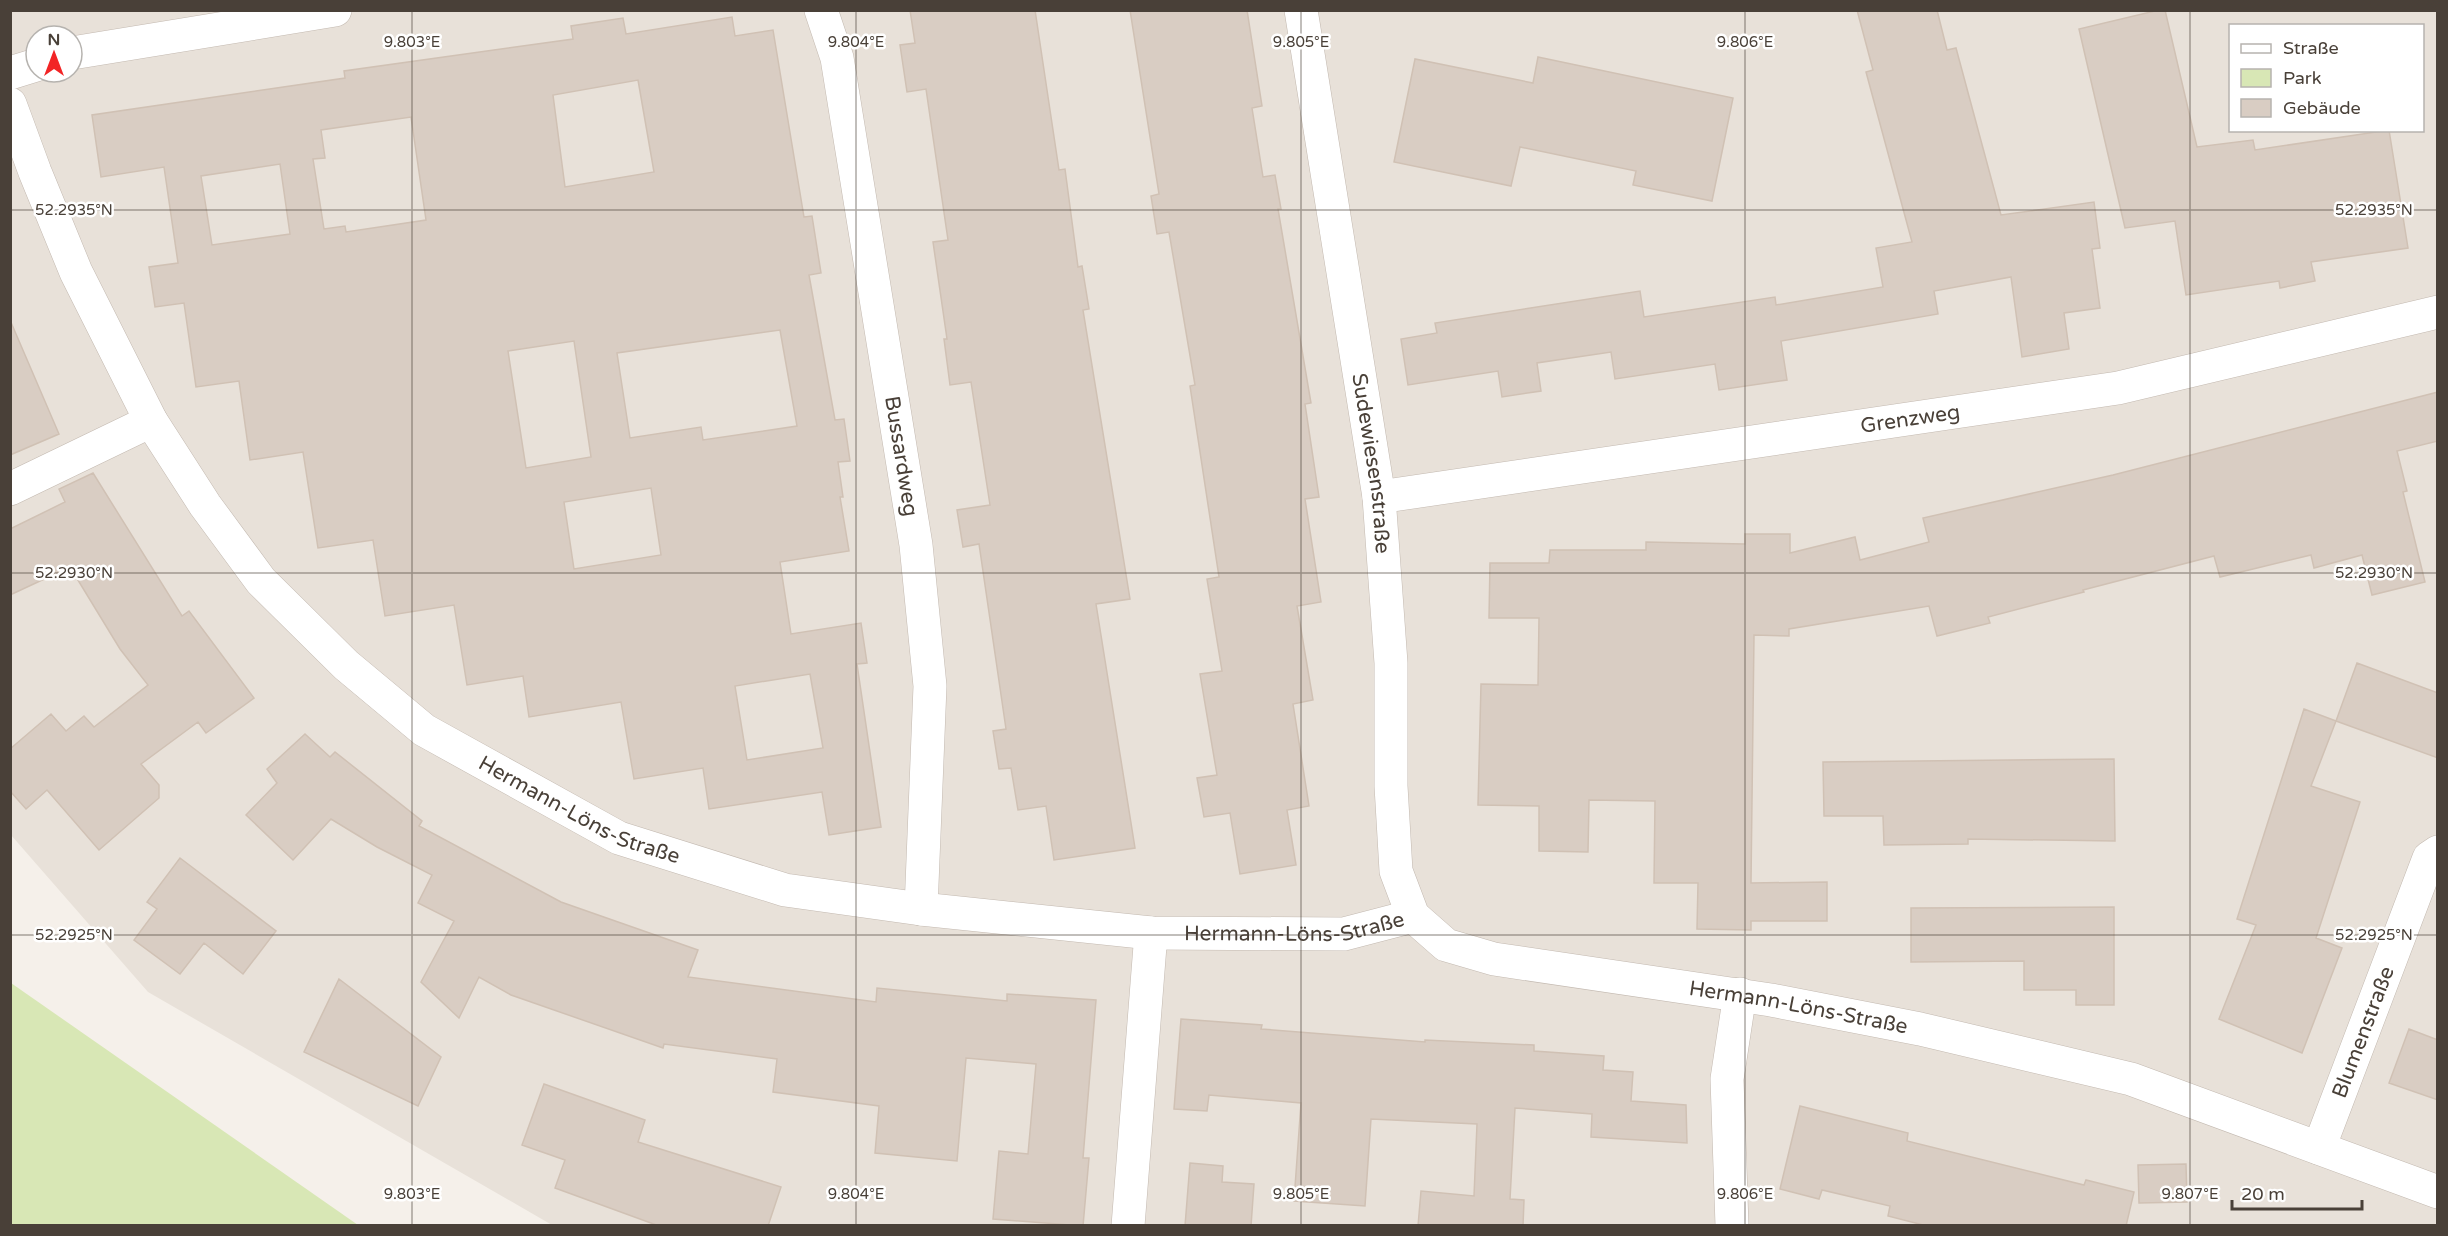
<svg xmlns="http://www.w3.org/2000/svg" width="2448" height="1236" font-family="'Varela Round',sans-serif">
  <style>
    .residential { fill: #e8e1d9; fill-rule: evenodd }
    .green { fill: #d8e7b5 }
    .building { fill: #d9cdc3; stroke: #d0c1b4; stroke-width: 1.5; fill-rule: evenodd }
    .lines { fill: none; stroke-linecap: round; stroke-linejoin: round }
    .street-casing { stroke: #c3b9b0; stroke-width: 34 }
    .street { stroke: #fff; stroke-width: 33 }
    .ticks { fill: none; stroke: #494038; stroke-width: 1.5; stroke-opacity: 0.45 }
    .labels { text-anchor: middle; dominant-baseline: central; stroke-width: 5; stroke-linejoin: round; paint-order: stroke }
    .street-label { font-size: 21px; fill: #494038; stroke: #fff }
    .ticks-label { font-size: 15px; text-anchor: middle; fill: #494038; stroke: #fff; stroke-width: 5; stroke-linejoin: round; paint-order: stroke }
  </style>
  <rect width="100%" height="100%" fill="#f5f0ea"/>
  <path class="residential" d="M10 11H2437V1225H552L148 992 11 835ZM2230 26H2422V130H2230ZM36 36H72V72H36Z"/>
  <path class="green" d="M11 983 358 1225H11Z"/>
  <path class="building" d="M910 10H1035L1059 170 1065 169 1078 267 1082 266 1089 309 1083 310 1130 599 1096 604 1135 848 1054 860 1046 806 1018 810 1011 768 999 769 993 731 1006 729 979 544 963 547 957 510 990 505 971 382 950 385 944 339H947L933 242 948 240 926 89 907 92 900 45 915 43Z
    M1130 10H1247L1262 106 1252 108 1263 177 1275 175 1281 209H1278L1311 403 1305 404 1319 497 1305 499 1321 602 1297 606 1313 700 1293 704 1309 806 1287 810 1296 865 1240 874 1230 813 1204 817 1197 778 1217 775 1200 674 1222 671 1207 579 1219 577 1190 386 1195 385 1169 232 1157 234 1151 196 1159 194Z
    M1857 10H1937L1947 50 1956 48 2001 215 2094 202 2100 248 2092 249 2100 308 2064 313 2069 349 2022 357 2011 277 1934 291 1938 314 1781 341 1787 380 1719 390 1715 364 1615 379 1611 352 1537 363 1541 391 1502 397 1498 371 1408 385 1401 339 1437 333 1435 323 1640 291 1644 317 1775 297 1776 305 1883 287 1876 248 1912 242 1866 72 1873 70Z
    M2159 10H2165L2197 147 2253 140 2255 150 2389 130 2408 248 2311 262 2315 281 2280 288 2279 281 2186 295 2175 221 2125 228 2079 29Z
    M732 17 735 36 773 30 804 217 812 216 821 273 809 275 835 420 844 419 850 461 838 462 843 497H840L849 551 780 562 791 634 861 623 867 663 857 664 881 827 829 835 822 792 709 809 703 768 634 779 621 702 529 717 523 676 467 685 454 605 385 616 373 540 318 548 303 452 250 460 239 381 196 387 184 303 155 307 149 267 178 263 164 167 101 177 92 115 345 78 344 71 573 39 571 26 623 18 626 34ZM638 80 654 172 565 187 553 95ZM411 117 426 220 346 232 345 226 324 229 313 159 325 158 321 130ZM280 164 290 234 212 245 201 176ZM780 330 797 426 703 440 701 427 630 438 617 353ZM574 341 591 457 526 468 508 351ZM651 488 661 555 574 569 564 502ZM810 674 823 748 747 760 735 686Z
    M1538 57 1733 98 1712 201 1633 185 1636 171 1520 147 1511 186 1394 162 1415 59 1533 83Z
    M10 320 59 434 10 455Z
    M2438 392V441L2397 451 2407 491 2403 492 2425 582 2372 595 2362 555 2314 568 2311 555 2220 577 2214 556 2083 590 2084 592 1988 617 1990 623 1937 636 1929 606 1789 629V636L1754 635 1751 883 1827 882V921H1751V930L1697 929 1698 883H1654L1655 801 1589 800 1588 852 1539 851V806L1478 805 1481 684 1538 685 1539 618H1489L1490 563H1549L1550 550H1646V542L1745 544V534H1790V553L1855 537 1860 560 1929 542 1923 518 2113 475Z
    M93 473 182 616 189 611 254 698 206 733 198 722 141 764 159 785V798L99 850 47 790 26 809 10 791V749L51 714 66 731 84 716 94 727 148 685 120 649 70 567 10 595V529L65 502 59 489Z
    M2357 663 2438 693V758L2336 721Z
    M2304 709 2336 721 2311 786 2360 802 2316 938 2342 948 2302 1053 2219 1019 2256 925 2237 919Z
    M305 734 330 757 335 752 422 821 419 826 561 902 698 950 688 977 876 1002 877 988 1007 1001V994L1096 1000 1083 1158H1089L1083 1226 993 1219 999 1151 1028 1154 1036 1064 966 1058 957 1161 875 1153 879 1106 773 1092 777 1059 664 1044 663 1048 511 995 479 977 459 1018 421 982 454 921 418 903 432 875 377 847 331 819 293 860 246 815 277 783 267 769Z
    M2114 759 2115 841 1968 839V844L1884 845 1883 816H1824L1823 762Z
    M180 858 276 931 243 974 204 943 180 974 134 940 157 909 147 902Z
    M2114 907V1005H2076V990H2024V961L1911 962V908Z
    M339 979 441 1057 418 1106 304 1052Z
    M1181 1019 1262 1025 1261 1029 1425 1042V1040L1534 1045V1051L1604 1056 1603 1070 1633 1072 1631 1101 1686 1105 1687 1143 1591 1137 1592 1114 1515 1108 1510 1199 1524 1200 1523 1226H1418L1421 1191 1474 1196 1477 1124 1371 1119 1365 1206 1294 1201 1301 1103 1209 1095 1207 1111 1174 1109Z
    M2409 1029 2438 1040V1100L2389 1083Z
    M544 1084 645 1120 638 1142 781 1187 768 1226H659L555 1188 565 1160 522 1145Z
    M1800 1106 1908 1133 1907 1141 2084 1185 2086 1180 2134 1192 2126 1226H1927L1888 1216 1890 1206 1822 1190 1819 1199 1780 1189Z
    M1190 1163 1223 1166 1222 1182 1254 1184 1251 1226H1185Z
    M2186 1164 2187 1202 2139 1203 2138 1165Z"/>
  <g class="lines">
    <g class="street-casing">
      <g id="street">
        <path id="s1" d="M821 10 837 58 916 545 930 686 921 909"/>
        <path id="s2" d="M1301 10 1379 497 1391 663V786L1396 871 1413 916 1446 945 1494 959 1771 1000 1920 1029 2131 1079 2438 1192"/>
        <path d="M72 53 335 10"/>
        <path d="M10 73 36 65"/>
        <path id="s3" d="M10 104 35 172 76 272 151 421 205 505 261 581 346 665 424 730 619 838 785 890 921 909 1151 933 1344 934 1413 916"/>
        <path d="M10 489 151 421"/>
        <path id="s4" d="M1379 497 2118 388 2438 312"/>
        <path id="s5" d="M2319 1148 2429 858 2438 852"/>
        <path d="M1128 1226 1151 933"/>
        <path d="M1732 1226 1727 1079 1740 994"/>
      </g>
    </g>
    <use href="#street" class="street"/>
  </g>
  <path class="ticks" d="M412 10V1226M856 10V1226M1301 10V1226M1745 10V1226M2190 10V1226M10 210H2438M10 573H2438M10 935H2438"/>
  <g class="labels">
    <g class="street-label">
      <text stroke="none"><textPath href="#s4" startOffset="537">Grenzweg</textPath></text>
      <text stroke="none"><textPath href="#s1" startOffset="454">Bussardweg</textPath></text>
      <text stroke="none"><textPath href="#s2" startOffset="459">Sudewiesenstraße</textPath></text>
      <text stroke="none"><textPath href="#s3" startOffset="938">Hermann-Löns-Straße</textPath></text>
      <text stroke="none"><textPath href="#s3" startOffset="1672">Hermann-Löns-Straße</textPath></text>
      <text stroke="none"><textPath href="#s2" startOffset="1318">Hermann-Löns-Straße</textPath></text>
      <text stroke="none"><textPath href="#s5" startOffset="124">Blumenstraße</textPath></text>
    </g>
  </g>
  <g class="ticks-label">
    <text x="412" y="47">9.803°E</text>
    <text x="856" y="47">9.804°E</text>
    <text x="1301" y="47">9.805°E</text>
    <text x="1745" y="47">9.806°E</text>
    <text x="74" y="215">52.2935°N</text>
    <text x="2374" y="215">52.2935°N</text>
    <text x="74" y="578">52.2930°N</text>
    <text x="2374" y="578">52.2930°N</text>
    <text x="74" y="940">52.2925°N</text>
    <text x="2374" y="940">52.2925°N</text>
    <text x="412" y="1199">9.803°E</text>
    <text x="856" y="1199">9.804°E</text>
    <text x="1301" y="1199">9.805°E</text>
    <text x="1745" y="1199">9.806°E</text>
    <text x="2190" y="1199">9.807°E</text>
  </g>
  <rect width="2448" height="1236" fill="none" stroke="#494038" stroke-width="24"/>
  <rect x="2229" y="24" width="195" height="108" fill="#ffffff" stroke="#b6b3af" stroke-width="1.5"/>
  <rect x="2241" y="44" width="30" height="9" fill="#ffffff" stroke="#b6b3af" stroke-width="1.5"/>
  <text x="2283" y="54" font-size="18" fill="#494038">Straße</text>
  <rect x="2241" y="69" width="30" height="18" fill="#d8e7b5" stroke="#b6b3af" stroke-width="1.5"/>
  <text x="2283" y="84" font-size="18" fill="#494038">Park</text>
  <rect x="2241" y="99" width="30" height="18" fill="#d9cdc3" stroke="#b6b3af" stroke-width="1.5"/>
  <text x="2283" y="114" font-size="18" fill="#494038">Gebäude</text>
  <g transform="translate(54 54)"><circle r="28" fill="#ffffff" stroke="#b6b3af" stroke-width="1.5"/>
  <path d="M0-4.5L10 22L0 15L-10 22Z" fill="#f22425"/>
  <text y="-9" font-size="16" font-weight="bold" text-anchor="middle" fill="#494038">N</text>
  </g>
  <path d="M2232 1200v9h130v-9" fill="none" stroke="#494038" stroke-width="3"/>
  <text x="2241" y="1200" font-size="18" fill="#494038" stroke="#ffffff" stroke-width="4.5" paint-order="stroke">20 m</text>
</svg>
